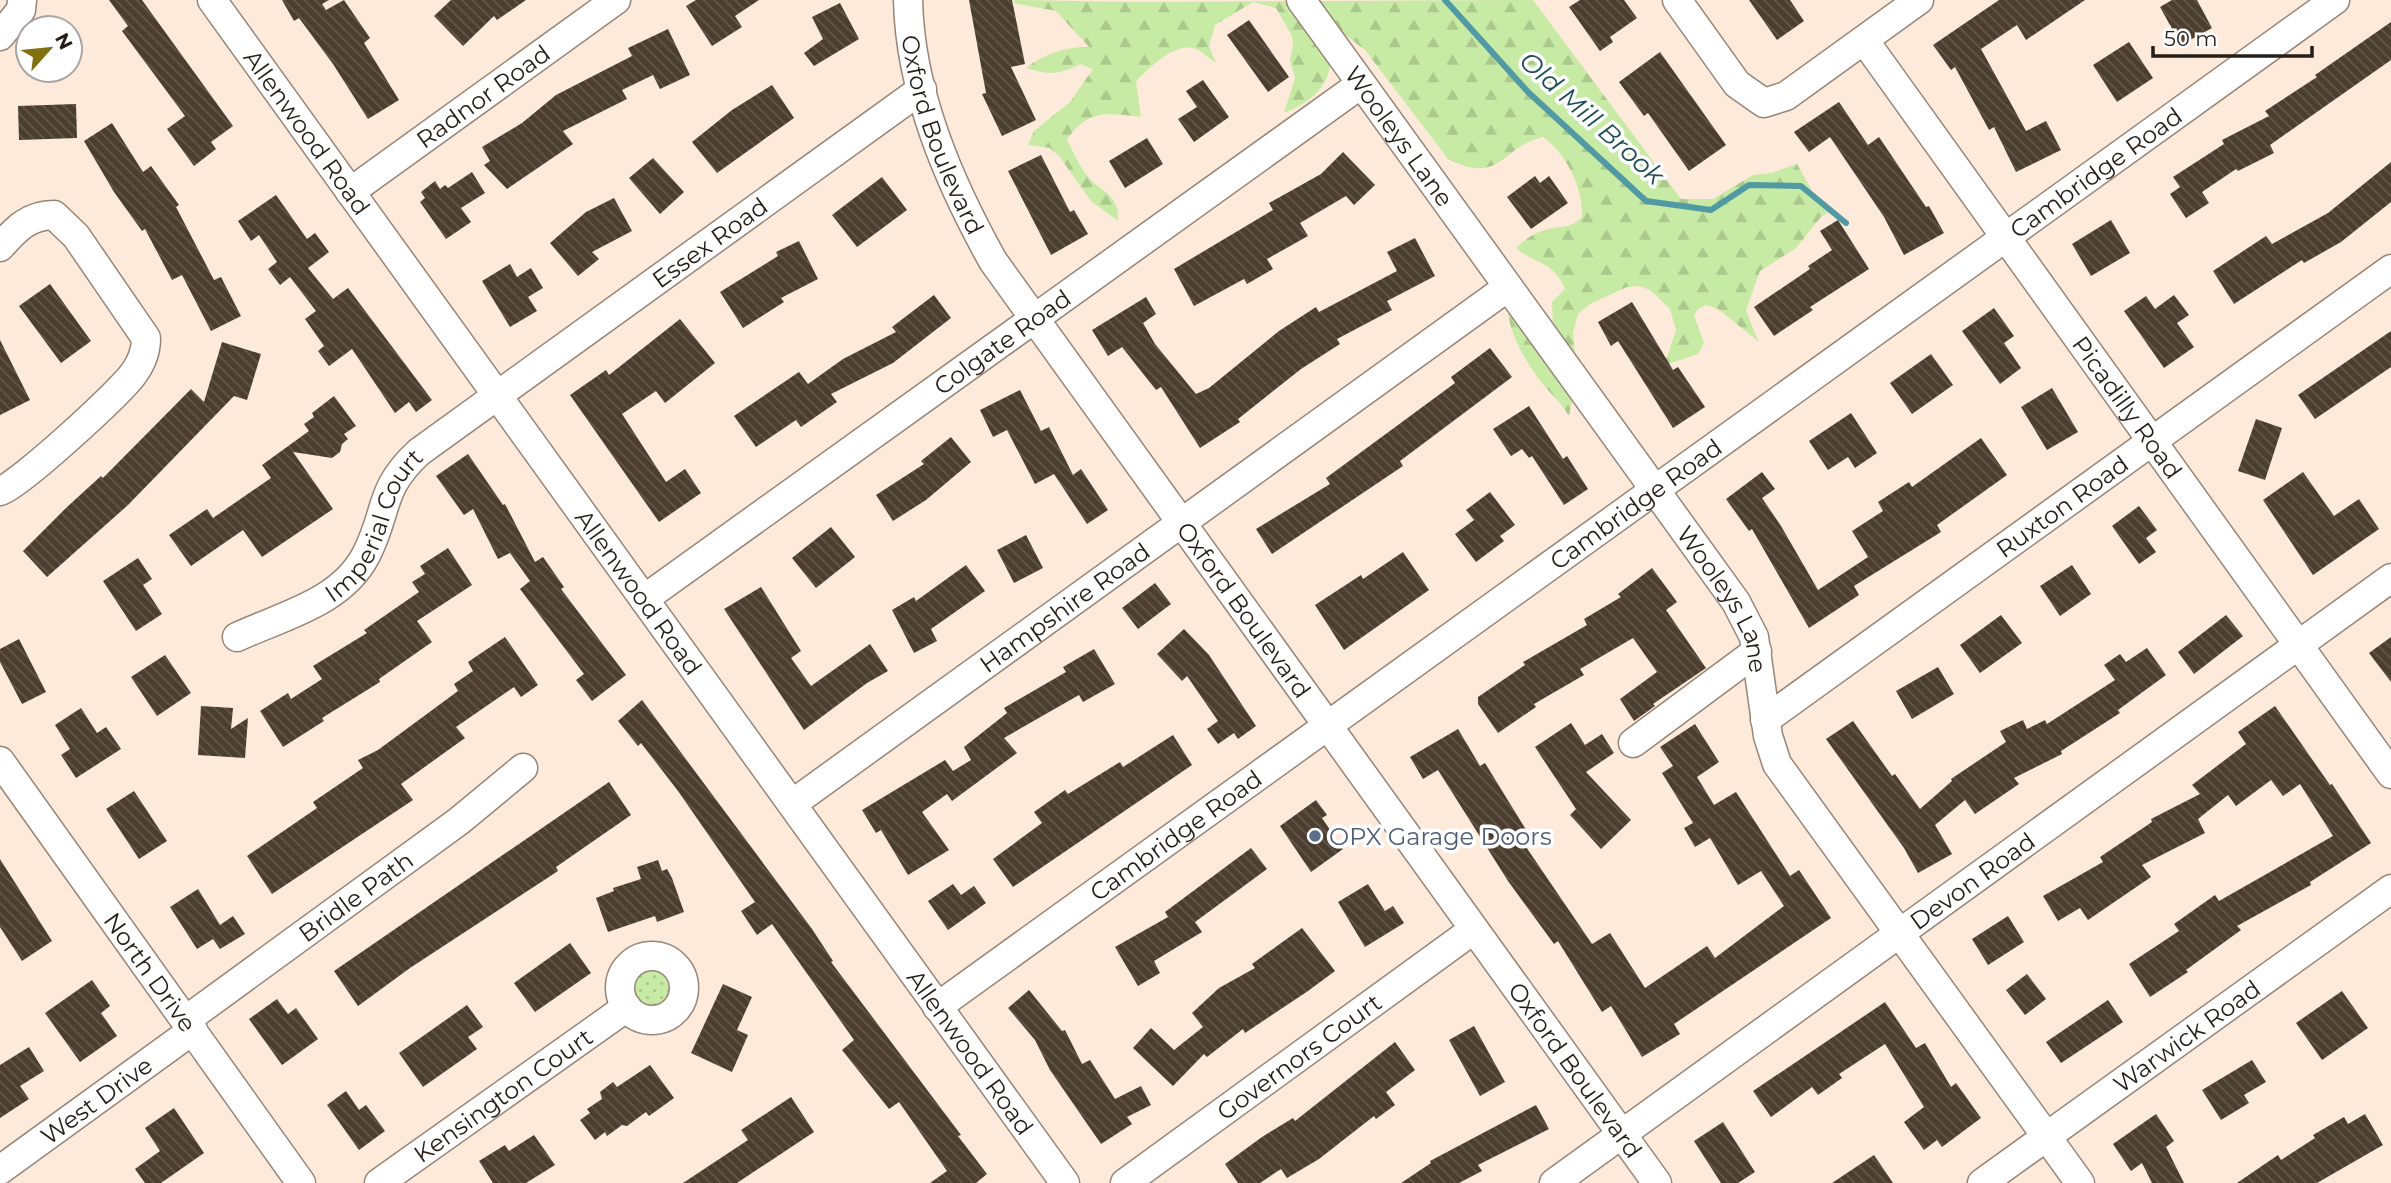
<svg xmlns="http://www.w3.org/2000/svg" width="2391" height="1183" font-family="Montserrat,sans-serif">
  <style>
    .grass { fill: url(#grass-dots) }
    .forest { fill: url(#forest-firs) }
    .lines { fill: none; stroke-linecap: round; stroke-linejoin: round }
    .stream { stroke: #529aa3; stroke-width: 6 }
    .building { fill: url(#building-back-hatch) }
    .minor-casing { stroke: #978577; stroke-width: 31 }
    .minor { stroke: #fff; stroke-width: 28 }
    .service-dot { fill: #5c6f8a; stroke: #fff; stroke-width: 2.5 }
    .labels { text-anchor: middle; dominant-baseline: central; stroke-width: 7; stroke-linejoin: round; paint-order: stroke }
    .street-label { font-size: 24px; fill: #251e18; stroke: #fff }
    .service-label { font-size: 24px; fill: #4e5e75; stroke: #fff; text-anchor: start }
    .water-label { font-size: 26px; font-style: italic; fill: #1e4d54; stroke: #fff }
  </style>
  <defs>
    <pattern id="grass-dots" width="8" height="8" patternUnits="userSpaceOnUse" patternTransform="scale(1.75)"><rect width="8" height="8" fill="#c7eaa5"/><path d="M2 2h.1M6 6h.1" fill="none" stroke="#abc88d" stroke-width="1.8" stroke-linecap="round"/></pattern>
    <pattern id="forest-firs" width="22" height="20" patternUnits="userSpaceOnUse" patternTransform="scale(1.75)"><rect width="22" height="20" fill="#c7eaa5"/><path d="M5 1l3.5 6h-7zM16 11l3.5 6h-7z" fill="#abc88d"/></pattern>
    <pattern id="building-back-hatch" width="6" height="6" patternUnits="userSpaceOnUse" patternTransform="scale(1.75)"><rect width="6" height="6" fill="#4b3e2f"/><path d="M-1 5l2 2M0 0l6 6M5-1l2 2" fill="none" stroke="#62574b"/></pattern>
  </defs>
  <rect width="100%" height="100%" fill="#feeada"/>
  <path class="grass" d="M620 988a32 32 0 1 1 64 0a32 32 0 1 1-64 0Z"/>
  <path class="forest" d="M1015 0 1136 2 1533 0 1681 199H1713L1753 175 1771 173 1797 164 1816 198 1831 210 1821 217 1796 248 1760 271 1746 310 1758 341 1718 309 1706 305 1698 309 1694 316 1704 343 1698 354 1656 368 1666 360 1676 330 1670 309 1650 290 1639 286 1627 287 1590 304 1578 314 1573 332 1577 375 1569 416C1559 398 1544 389 1534 372 1521 354 1507 327 1508 305L1553 326 1552 302 1565 289C1553 260 1535 265 1516 248 1525 240 1533 233 1545 230 1560 225 1570 230 1582 217 1583 188 1567 154 1543 137 1500 147 1502 186 1448 159L1365 50 1334 26C1332 72 1331 94 1284 113L1295 78 1290 60 1293 46 1292 36 1276 8 1253 2 1215 25 1209 46 1216 63C1210 59 1204 53 1198 50 1177 39 1150 68 1136 81L1141 117C1108 113 1087 109 1067 140 1073 151 1078 164 1086 174 1100 193 1120 193 1118 221L1091 201 1059 156 1050 148 1028 145 1034 131 1070 102 1093 69 1080 64C1060 75 1048 75 1026 68 1046 53 1064 47 1089 47L1056 11 1014 3Z"/>
  <g class="lines">
    <path class="stream" d="M1445 0 1528 92 1646 201 1711 210 1749 185 1801 186 1846 223"/>
  </g>
  <path class="building" d="M109 0H142L233 126 211 142 216 149 194 166 167 129 185 116 122 31 128 26Z
    M282 0H329L322 4 326 10 344 0 370 38 364 43 399 100 368 119 333 64 299 18 294 21Z
    M451 0H526L497 20 494 16 463 46 434 16Z
    M696 0H759L735 16 742 27 712 46 686 6Z
    M969 0H1012L1025 64 1011 67 1036 120 1002 136 982 94 986 93Z
    M1580 0H1624L1637 18 1610 37 1613 42 1600 51 1569 7Z
    M1749 0H1790L1804 21 1777 40Z
    M1999 0H2085L2026 40 2017 25 1981 49 2026 131 2046 121 2061 150 2016 172 1994 127 1989 130 1955 67 1951 70 1933 45Z
    M2172 0H2197L2212 28 2181 45 2160 7Z
    M840 3 859 39 814 66 804 53 823 39 812 17Z
    M1249 20 1289 77 1268 92 1227 35Z
    M2391 22V60L2270 145 2274 153 2238 171 2236 169 2202 192 2209 203 2186 218 2170 194 2180 187 2173 177 2224 144 2222 140 2269 116 2265 111 2317 77 2315 75Z
    M668 29 690 75 660 89 653 75 622 90 627 99 563 131 573 144 507 189 484 165 490 161 482 147 522 123 556 95 632 56 628 48Z
    M2129 42 2153 78 2117 102 2093 65Z
    M1660 52 1726 145 1689 171 1648 113 1644 116 1619 82Z
    M1203 80 1229 117 1194 142 1178 119 1197 107 1186 91Z
    M772 85 794 118 717 173 692 142 732 110Z
    M1839 102 1868 145 1879 137 1926 207 1929 206 1944 233 1904 255 1884 217 1830 137 1809 152 1794 132Z
    M76 104 77 138 19 140 18 106Z
    M112 123 143 172 151 166 179 205 176 207 214 280 221 277 241 316 211 331 182 275 172 280 145 229 142 231 114 192 84 141Z
    M1147 138 1163 164 1125 188 1109 161Z
    M1343 152 1375 185 1354 205 1346 196 1300 223 1308 236 1267 259 1273 269 1247 284 1244 279 1194 306 1174 269 1273 210 1269 203 1321 174Z
    M1041 155 1070 212 1074 210 1088 234 1051 255 1008 171Z
    M653 158 684 192 660 214 629 178Z
    M2391 162V202L2341 242 2304 263 2302 260 2234 304 2213 271 2266 236 2272 244 2328 213Z
    M472 172 485 193 461 208 471 222 446 239 420 202 425 198 421 192 435 181 440 189 445 185 448 188Z
    M1535 176 1540 183 1549 176 1568 203 1531 229 1507 197Z
    M882 177 907 210 857 247 832 215Z
    M276 195 307 239 315 233 329 252 308 268 333 299 348 288 432 400 416 412 409 402 395 413 352 349 329 366 318 351 324 346 305 319 316 311 290 277 280 285 268 269 277 262 259 235 251 241 238 221Z
    M614 198 632 231 592 252 599 259 578 276 550 243 586 212Z
    M1838 220 1869 269 1810 307 1813 310 1774 336 1754 307 1810 269 1808 266 1832 250 1820 231Z
    M2111 220 2130 253 2091 276 2072 244Z
    M1415 238 1435 276 1387 301 1392 310 1337 339 1340 344 1301 369 1238 419 1240 422 1200 448 1161 387 1156 390 1122 347 1108 356 1092 330 1146 297 1156 314 1143 323 1155 344 1196 394 1209 388 1279 331 1316 307 1319 312 1397 271 1387 252Z
    M799 241 818 279 781 298 784 302 743 328 720 292 778 256 776 252Z
    M510 264 517 277 531 268 543 288 528 297 537 311 510 327 482 281Z
    M50 284 91 341 61 363 19 306Z
    M934 295 951 318 893 363 831 394 837 402 801 427 796 420 756 447 734 416 799 372 808 384 843 359 896 332 892 327Z
    M2174 295 2189 315 2177 323 2194 347 2164 368 2124 311 2146 296 2155 309Z
    M1632 302 1673 370 1678 367 1705 407 1673 428 1618 341 1611 346 1598 322Z
    M1994 308 2014 336 2004 343 2021 368 2000 384 1962 331Z
    M680 319 715 363 665 403 656 391 622 414 666 482 685 469 701 493 659 522 570 395 606 370 609 375Z
    M2391 331V367L2315 419 2298 395Z
    M0 340 30 400 0 415Z
    M222 342 261 354 247 400 234 396 128 505 47 577 23 551 67 507 101 476 103 478 191 389 204 402Z
    M1490 348 1512 377 1400 461 1403 466 1272 554 1256 529 1330 484 1326 478 1455 383 1451 377Z
    M1931 354 1953 385 1912 414 1890 383Z
    M2052 388 2078 432 2047 450 2021 407Z
    M1020 390 1041 431 1049 427 1073 475 1081 469 1108 510 1087 524 1054 474 1035 484 1007 430 993 437 980 410Z
    M334 396 356 426 344 434 348 439 342 444 340 452 332 458 293 452 333 509 262 557 243 530 191 566 169 535 207 509 213 518 271 478 262 465 309 431 304 424 314 417 312 413Z
    M1529 406 1563 459 1567 456 1588 489 1564 505 1532 456 1529 458 1522 449 1511 456 1493 429Z
    M1851 413 1877 453 1855 468 1848 457 1828 470 1809 441Z
    M2256 419 2282 428 2265 480 2238 471Z
    M951 437 971 462 926 500 893 521 876 495 924 464 921 461Z
    M1981 438 2007 475 1937 525 1941 532 1854 586 1859 595 1809 628 1752 529 1749 531 1726 499 1762 472 1775 489 1762 498 1781 526 1818 590 1868 557 1852 531 1883 511 1878 502 1909 482 1912 487Z
    M468 454 503 505 505 504 535 562 543 557 564 587 561 589 626 675 592 701 576 680 584 674 520 589 530 581 510 553 498 559 473 509 464 515 436 476Z
    M2303 472 2334 516 2359 499 2379 529 2313 575 2263 500Z
    M1490 492 1515 525 1500 536 1504 541 1476 562 1455 534 1474 520 1466 510Z
    M2139 506 2157 530 2146 538 2156 552 2139 564 2112 526Z
    M831 527 855 557 816 588 792 558Z
    M1026 535 1043 568 1014 583 997 550Z
    M448 548 472 585 417 621 432 642 379 679 380 682 322 718 324 721 283 747 260 711 288 693 291 699 322 679 313 666 367 633 364 630 419 592 412 582 425 574 420 566Z
    M1403 552 1429 590 1344 650 1315 605 1361 575 1363 579Z
    M138 558 152 579 143 585 162 614 136 631 103 581Z
    M966 565 985 591 931 629 937 641 914 653 892 610 914 597 916 601Z
    M2072 565 2091 594 2060 616 2040 586Z
    M1652 568 1677 602 1666 610 1706 668 1653 704 1655 706 1634 721 1620 699 1657 672 1633 638 1580 669 1584 675 1534 704 1536 707 1498 733 1478 704V697L1525 665 1523 662 1587 625 1584 619 1621 597 1618 594Z
    M1155 583 1171 604 1138 629 1122 608Z
    M761 587 801 651 791 658 811 686 870 644 888 671 867 683 804 730 724 609Z
    M2001 615 2022 643 1980 673 1960 645Z
    M2226 615 2243 636 2194 674 2178 652Z
    M1184 629 1209 655 1256 726 1238 739 1234 733 1218 744 1207 729 1218 721 1187 676 1182 681 1157 654Z
    M505 637 538 685 521 697 514 687 456 727 465 738 401 784 413 800 272 894 247 856 317 808 313 802 363 768 358 760 378 750 458 691 454 684 473 671 468 662Z
    M2391 637V682L2369 653Z
    M19 639 46 692 22 704 0 662V649Z
    M2147 648 2166 675 2118 710 2120 713 2061 751 2062 754 2014 778 2019 784 1975 814 1965 800 1935 825 1952 854 1918 873 1904 848 1826 739 1853 721 1892 776 1895 774 1920 809 1952 781 1951 779 2006 742 2000 731 2023 720 2027 729 2045 720 2047 724 2115 680 2104 665 2120 654 2126 662Z
    M1094 649 1115 684 1083 702 1079 695 1004 738 1017 753 952 801 947 794 922 812 949 850 908 875 881 830 876 833 862 810 945 760 953 771 971 760 964 747 1007 713 1004 708 1066 672 1063 667Z
    M165 655 191 693 157 716 131 677Z
    M1938 667 1954 694 1912 719 1896 691Z
    M642 700 812 929 833 961 831 962 961 1135 958 1136 987 1174 976 1183H930L947 1171 899 1102 889 1109 842 1050 854 1040 772 924 757 935 741 911 755 902 678 791 641 743 638 746 618 721Z
    M201 706 233 708 231 729 248 718 245 758 198 755Z
    M2275 706 2330 785 2332 784 2371 843 2310 882 2311 885 2237 926 2241 930 2186 970 2188 972 2150 997 2129 964 2179 931 2174 924 2215 895 2219 901 2333 836 2300 784 2283 796 2271 780 2236 806 2228 795 2198 819 2205 833 2142 865 2151 877 2088 920 2080 908 2058 921 2043 896 2103 862 2100 857 2152 822 2151 819 2200 794 2192 785 2246 744 2238 732Z
    M81 708 97 733 106 727 121 749 76 778 61 755 70 749 55 725Z
    M1571 723 1585 745 1602 734 1614 753 1586 772 1631 820 1601 849 1570 815 1576 809 1535 747Z
    M1695 724 1719 762 1697 777 1714 805 1736 792 1790 876 1799 870 1831 918 1674 1024 1680 1034 1642 1057 1611 1006 1602 1012 1558 941 1554 944 1508 881 1438 770 1423 779 1410 757 1458 729 1480 766 1485 763 1528 833 1520 838 1592 944 1610 933 1645 988 1707 946 1715 958 1784 906 1761 871 1738 885 1710 838 1695 847 1684 828 1693 823 1662 773 1673 766 1660 747Z
    M1173 735 1192 765 1013 887 993 859 1042 823 1034 812 1065 790 1068 794 1120 762 1123 767Z
    M609 782 631 815 556 867 558 871 410 968 358 1006 334 971Z
    M134 791 167 841 139 859 106 809Z
    M1316 800 1327 815 1322 818 1343 849 1311 872 1280 826Z
    M1251 848 1267 869 1195 922 1202 932 1154 961 1160 973 1138 986 1115 947 1168 917 1165 912Z
    M0 859 52 941 22 961 0 927Z
    M658 860 662 871 667 869 672 878 684 912 657 922 655 916 608 932 596 898 614 891 613 888 641 879 637 867Z
    M953 884 961 895 974 886 986 903 948 930 928 901Z
    M1368 884 1385 911 1393 906 1404 923 1365 947 1338 902Z
    M198 889 220 925 233 916 245 934 220 949 213 939 197 949 170 907Z
    M2008 916 2024 942 1988 965 1972 939Z
    M1302 928 1335 971 1308 991 1245 1033 1243 1029 1207 1057 1204 1054 1173 1086 1133 1048 1151 1028 1174 1050 1203 1027 1192 1013 1219 988 1255 968 1252 964Z
    M570 943 591 973 535 1012 514 983Z
    M2027 974 2046 999 2025 1015 2006 990Z
    M92 980 110 1006 101 1013 117 1036 80 1062 45 1013Z
    M723 984 752 997 737 1030 748 1035 732 1072 691 1053Z
    M1029 990 1062 1031 1065 1030 1082 1064 1090 1060 1115 1099 1141 1086 1151 1105 1127 1117 1132 1124 1101 1144 1050 1070 1035 1040 1008 1008Z
    M2342 991 2368 1028 2322 1060 2296 1023Z
    M277 999 288 1014 296 1008 318 1039 282 1065 249 1019Z
    M2108 1000 2123 1022 2061 1063 2046 1042Z
    M1885 1002 1916 1048 1925 1043 1951 1087 1956 1083 1981 1118 1942 1147 1937 1140 1924 1150 1904 1122 1924 1107 1885 1044 1839 1074 1842 1078 1818 1095 1812 1087 1771 1117 1753 1091Z
    M467 1005 483 1027 468 1037 477 1049 423 1087 399 1053Z
    M1474 1026 1505 1082 1480 1096 1449 1040Z
    M1395 1042 1415 1070 1386 1092 1395 1105 1376 1119 1374 1116 1319 1159 1287 1178 1281 1169 1260 1183H1238L1225 1164 1262 1137 1293 1118 1295 1121Z
    M29 1047 44 1071 20 1086 29 1099 0 1118V1065Z
    M2252 1060 2266 1082 2244 1095 2249 1103 2221 1120 2202 1090Z
    M650 1065 674 1098 649 1116 646 1112 627 1126 622 1125 607 1136 605 1132 595 1140 580 1120 590 1113 587 1109 602 1099 600 1092 613 1082 617 1087Z
    M346 1091 359 1110 366 1105 385 1131 359 1150 327 1105Z
    M791 1097 814 1132 737 1183H683L748 1140 741 1130Z
    M1536 1105 1549 1129 1478 1165 1482 1171 1459 1183H1401L1431 1163 1430 1161Z
    M174 1108 204 1153 161 1183H145L135 1169 160 1151 145 1128Z
    M2156 1114 2174 1141 2166 1147 2184 1183H2152L2142 1163 2131 1171 2113 1144Z
    M2365 1114 2383 1145 2317 1183H2237L2278 1155 2281 1160 2315 1138 2313 1135 2344 1117 2348 1124Z
    M1723 1122 1755 1172 1738 1183H1721L1694 1141Z
    M534 1135 555 1165 526 1183H493L479 1161 505 1145 509 1151Z
    M1874 1155 1893 1183H1832Z"/>
  <g class="lines">
    <g class="minor-casing">
      <g id="minor">
        <path id="s1" d="M212 0 1065 1183"/>
        <path id="s2" d="M908 0C910 92 949 182 993 261L1657 1183"/>
        <path id="s3" d="M1301 0 1736 602 1754 637 1768 736 1777 764 2080 1183"/>
        <path d="M1677 0 1737 84 1764 103 1786 96 1919 0"/>
        <path d="M0 36 21 10 22 0"/>
        <path id="s4" d="M1864 40 2391 774"/>
        <path id="s5" d="M350 192 616 0"/>
        <path d="M0 247C16 229 29 215 54 215L76 236 146 338C146 352 142 362 134 373 121 392 16 488 0 491"/>
        <path id="s6" d="M644 599 1361 84"/>
        <path id="s7" d="M237 637C282 616 341 603 366 555 389 510 378 490 419 452L922 89"/>
        <path id="s8" d="M1765 720 2391 269"/>
        <path d="M1633 743 1757 651"/>
        <path id="s9" d="M0 761 301 1183"/>
        <path id="s10" d="M792 804 1508 287"/>
        <circle cx="652" cy="988" r="32"/>
        <path id="s11" d="M937 1007 2335 0"/>
        <path id="s12" d="M186 1020 459 821 523 768"/>
        <path id="s13" d="M0 1170 193 1030"/>
        <path id="s14" d="M379 1183 627 1007"/>
        <path id="s15" d="M1125 1183 1473 930"/>
        <path id="s16" d="M1554 1183 2391 578"/>
        <path id="s17" d="M1982 1183 2391 889"/>
      </g>
    </g>
    <use href="#minor" class="minor"/>
  </g>
  <circle class="service-dot" cx="1315" cy="836" r="7"/>
  <g class="labels">
    <g class="street-label">
      <text stroke="none"><textPath href="#s5" startOffset="164">Radnor Road</textPath></text>
      <text stroke="none"><textPath href="#s1" startOffset="163">Allenwood Road</textPath></text>
      <text stroke="none"><textPath href="#s2" startOffset="140">Oxford Boulevard</textPath></text>
      <text stroke="none"><textPath href="#s3" startOffset="168">Wooleys Lane</textPath></text>
      <text stroke="none"><textPath href="#s11" startOffset="1428">Cambridge Road</textPath></text>
      <text stroke="none"><textPath href="#s7" startOffset="632">Essex Road</textPath></text>
      <text stroke="none"><textPath href="#s6" startOffset="441">Colgate Road</textPath></text>
      <text stroke="none"><textPath href="#s4" startOffset="452">Picadilly Road</textPath></text>
      <text stroke="none"><textPath href="#s11" startOffset="861">Cambridge Road</textPath></text>
      <text stroke="none"><textPath href="#s8" startOffset="366">Ruxton Road</textPath></text>
      <text stroke="none"><textPath href="#s7" startOffset="186">Imperial Court</textPath></text>
      <text stroke="none"><textPath href="#s1" startOffset="730">Allenwood Road</textPath></text>
      <text stroke="none"><textPath href="#s3" startOffset="735">Wooleys Lane</textPath></text>
      <text stroke="none"><textPath href="#s10" startOffset="336">Hampshire Road</textPath></text>
      <text stroke="none"><textPath href="#s2" startOffset="707">Oxford Boulevard</textPath></text>
      <text stroke="none"><textPath href="#s11" startOffset="294">Cambridge Road</textPath></text>
      <text stroke="none"><textPath href="#s16" startOffset="516">Devon Road</textPath></text>
      <text stroke="none"><textPath href="#s12" startOffset="210">Bridle Path</textPath></text>
      <text stroke="none"><textPath href="#s9" startOffset="259">North Drive</textPath></text>
      <text stroke="none"><textPath href="#s17" startOffset="252">Warwick Road</textPath></text>
      <text stroke="none"><textPath href="#s1" startOffset="1297">Allenwood Road</textPath></text>
      <text stroke="none"><textPath href="#s15" startOffset="215">Governors Court</textPath></text>
      <text stroke="none"><textPath href="#s2" startOffset="1274">Oxford Boulevard</textPath></text>
      <text stroke="none"><textPath href="#s14" startOffset="152">Kensington Court</textPath></text>
      <text stroke="none"><textPath href="#s13" startOffset="119">West Drive</textPath></text>
    </g>
    <g class="service-label">
      <text x="1329" y="836">OPX Garage Doors</text>
    </g>
    <g class="water-label">
      <text transform="translate(1592 118) rotate(42)">Old Mill Brook</text>
    </g>
  </g>
  <g transform="translate(49 49) rotate(63)"><circle r="33" fill="#ffffff" stroke="#a8a5a3" stroke-width="2"/>
  <path d="M0-5L12 26L0 18L-12 26Z" fill="#82700e"/>
  <text y="-10" font-size="19" font-weight="bold" text-anchor="middle" fill="#251e18">N</text>
  </g>
  <path d="M2153 46v10h159v-10" fill="none" stroke="#251e18" stroke-width="3.5"/>
  <text x="2164" y="46" font-size="21" fill="#251e18" stroke="#ffffff" stroke-width="5" paint-order="stroke">50 m</text>
</svg>
